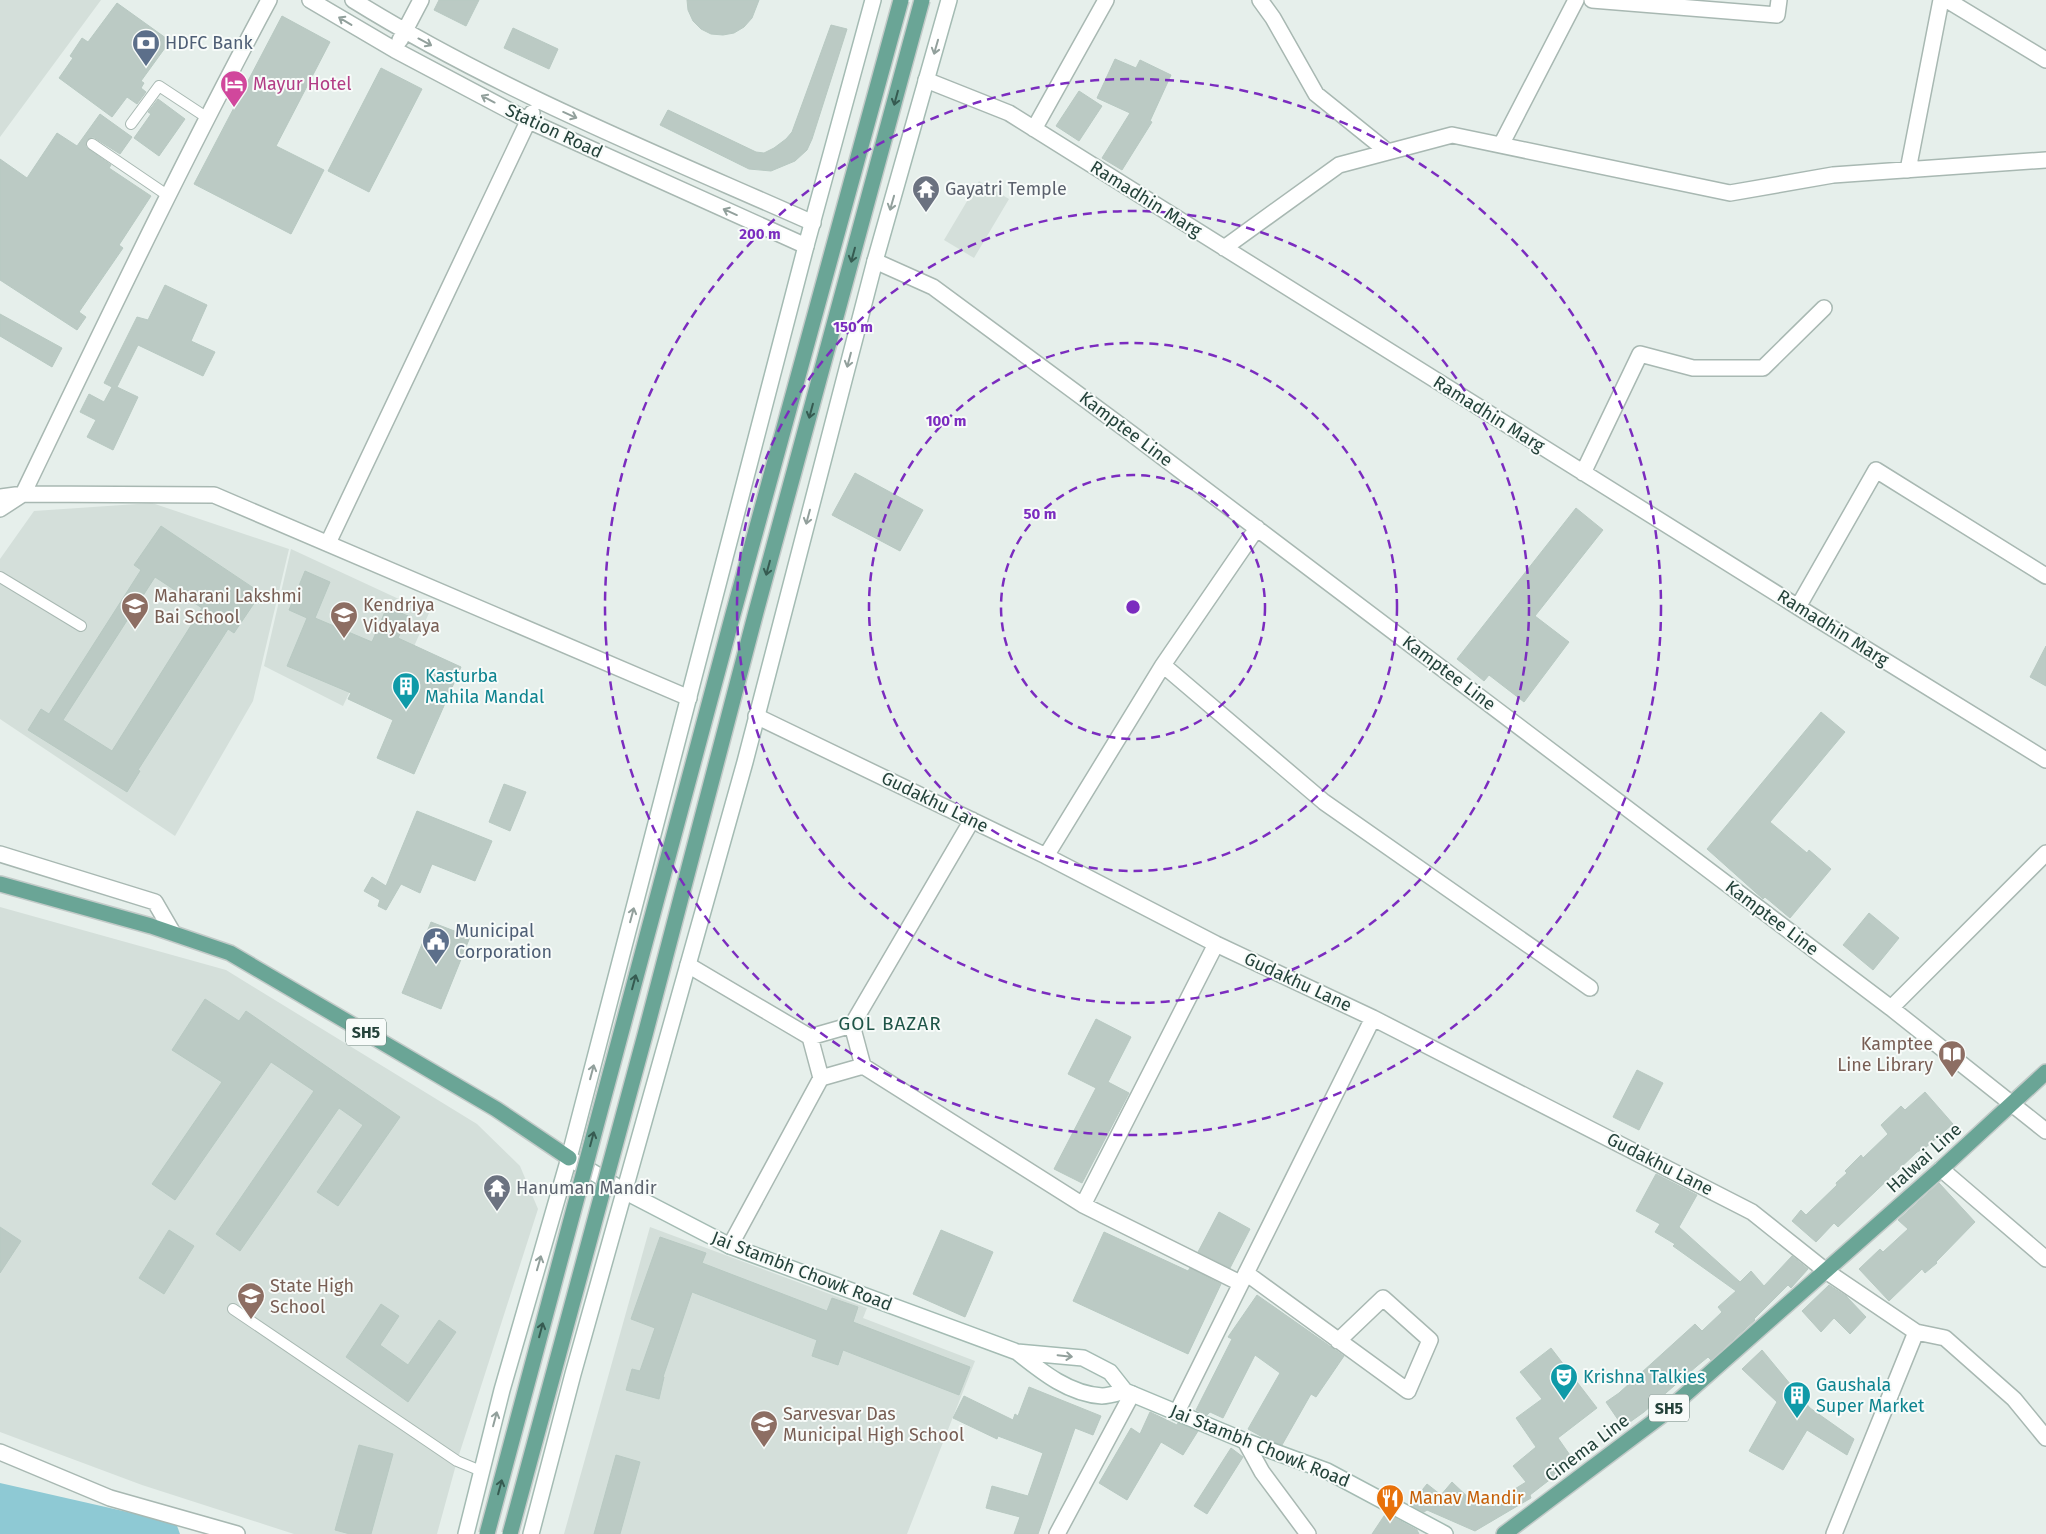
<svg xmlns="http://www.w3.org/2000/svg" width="2046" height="1534" font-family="'Fira Sans',sans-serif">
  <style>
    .built { fill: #d4dfda }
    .water { fill: #8ec9d4 }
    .building { fill: #bbcac4; stroke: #b8c9c2; fill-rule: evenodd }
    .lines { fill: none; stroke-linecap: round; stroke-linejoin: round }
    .lane-casing { stroke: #a8b8b2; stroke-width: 12 }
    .street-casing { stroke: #a8b8b2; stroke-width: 18 }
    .secondary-casing { stroke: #a4bbb3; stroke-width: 18 }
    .primary-casing { stroke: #c2cac8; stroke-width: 18 }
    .lane { stroke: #fff; stroke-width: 10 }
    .street { stroke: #fff; stroke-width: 15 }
    .secondary { stroke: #fff; stroke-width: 15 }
    .primary { stroke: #6aa596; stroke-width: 15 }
    .primary-bridge-casing { stroke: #c2cac8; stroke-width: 18; stroke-linecap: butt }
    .primary-bridge { stroke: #6aa596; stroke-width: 15 }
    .oneway { stroke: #92a09c }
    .oneway2 { stroke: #365b51 }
    .ring { fill: none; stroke: #7b2cbf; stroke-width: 2.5; stroke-dasharray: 9 6 }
    .labels { text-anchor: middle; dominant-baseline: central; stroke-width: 4; stroke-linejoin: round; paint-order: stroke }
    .shield { fill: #f7fbf9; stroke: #637a73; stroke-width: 1 }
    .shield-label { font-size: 16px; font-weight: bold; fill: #24423a }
    .service-label { font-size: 18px; fill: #4e5e75; stroke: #f7fbf9; text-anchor: start }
    .hotel-label { font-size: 18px; fill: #b23c85; stroke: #f7fbf9; text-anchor: start }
    .street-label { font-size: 18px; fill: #24423a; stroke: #f7fbf9 }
    .worship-label { font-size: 18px; fill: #5b616d; stroke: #f7fbf9; text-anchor: start }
    .education-label { font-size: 18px; fill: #785e54; stroke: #f7fbf9; text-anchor: start }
    .culture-label { font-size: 18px; fill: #0d838f; stroke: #f7fbf9; text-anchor: start }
    .food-label { font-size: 18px; fill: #c56008; stroke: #f7fbf9; text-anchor: start }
    .neighbourhood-label { font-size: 19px; letter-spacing: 1px; fill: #1f5548; stroke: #f7fbf9 }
    .centre { fill: #7b2cbf; stroke: #f7fbf9; stroke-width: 2.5 }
    .ring-label { font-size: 15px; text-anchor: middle; font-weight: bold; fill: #7b2cbf; stroke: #f7fbf9; stroke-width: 4; stroke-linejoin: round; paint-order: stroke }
  </style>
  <rect width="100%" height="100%" fill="#e6efeb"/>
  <path class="built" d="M0 0H101L0 137Z
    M979 181 1009 199 974 258 944 240Z
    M152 503 289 549 253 701 175 836 0 719V559L34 511Z
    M291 549 429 613 397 684 361 668 343 706 264 666Z
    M0 907 226 970 477 1124 520 1166 538 1209 457 1461 437 1534H294L142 1485 0 1432Z
    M650 1227 867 1308 863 1318 975 1361 907 1534H564Z"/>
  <path class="water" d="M0 1483 176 1523 180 1534H0Z"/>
  <path class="building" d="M439 0H479L466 26 434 10Z
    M687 0H759L752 18 744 27 734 33 723 35 711 34 701 29 693 21 688 10Z
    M117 3 170 41 141 81 144 83 141 88 146 92 137 104 127 97 112 117 59 78 73 58 70 56 82 38 88 42Z
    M282 16 330 42 276 146 324 170 291 234 194 184Z
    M831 25 847 29 812 139 807 150 795 161 771 171 749 169 660 125 668 110 756 152 764 153 774 148 786 139 792 132Z
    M513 28 558 49 549 69 504 48Z
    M1115 59 1136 68 1140 60 1171 75 1150 121 1152 122 1122 170 1102 158 1130 113 1097 98Z
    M381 68 422 89 369 192 328 171Z
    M1079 91 1102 106 1079 141 1056 126Z
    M158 99 185 119 159 156 134 138 151 114 148 112Z
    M100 114 132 137 120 154 93 137 87 140 86 147 111 165 109 168 151 196 119 245 123 248 79 312 86 317 77 330 0 280V159L27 178 57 133 77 146Z
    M165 285 207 305 191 341 215 352 203 376 138 345 117 387 138 397 113 450 87 437 96 420 80 412 89 394 104 402 112 387 104 383 137 317 148 320Z
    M0 314 62 348 52 367 0 336Z
    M855 473 923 510 900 551 832 515Z
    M1576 508 1603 530 1535 616 1569 642 1524 702 1489 675 1484 681 1457 659Z
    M161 526 261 593 234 633 228 629 138 770 140 771 127 792 28 730 41 709 49 714 141 570 134 565ZM155 577 202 608 112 751 63 720Z
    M305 571 330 582 315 618 372 642 387 607 408 616 398 638 461 667 414 774 377 758 393 720 348 699 351 693 287 666 307 618 289 610Z
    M2046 646V686L2030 677Z
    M1821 712 1845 732 1770 822 1807 853 1809 850 1831 869 1790 918 1765 897 1763 899 1707 849Z
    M504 784 526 792 510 831 489 822Z
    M417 811 492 841 475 881 432 864 420 893 401 884 386 910 378 906 380 900 364 891 372 877 386 886Z
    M1869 913 1899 938 1873 970 1843 945Z
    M431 922 470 937 441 1009 402 993Z
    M205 999 239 1021 246 1011 400 1117 338 1206 317 1192 363 1125 339 1108 240 1251 216 1234 314 1091 271 1062 175 1200 152 1184 222 1082 172 1050Z
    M1096 1019 1131 1037 1108 1082 1129 1093 1082 1183 1054 1169 1096 1088 1068 1074Z
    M1637 1070 1663 1083 1639 1130 1613 1117Z
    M1925 1092 1953 1124 1925 1148 1917 1152 1838 1227 1834 1223 1816 1242 1792 1221 1801 1210 1806 1215 1837 1185 1836 1183 1847 1173 1845 1171 1861 1155 1863 1158 1888 1134 1881 1125 1901 1106 1905 1110Z
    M1656 1174 1697 1195 1679 1227 1740 1282 1751 1271 1764 1286 1792 1256 1808 1269 1791 1288 1788 1285 1754 1319 1755 1320 1711 1360 1708 1357 1697 1366 1644 1412 1623 1427 1606 1402 1619 1393 1695 1324 1702 1331 1722 1312 1718 1307 1736 1291 1673 1246 1675 1244 1655 1232 1660 1224 1636 1211Z
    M1939 1183 1975 1222 1936 1262 1937 1263 1925 1273 1922 1269 1889 1301 1859 1269 1880 1249 1883 1252 1908 1229 1898 1220Z
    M1219 1212 1250 1229 1230 1268 1198 1252Z
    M0 1227 21 1241 0 1273Z
    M169 1230 194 1246 164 1294 139 1278Z
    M941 1230 993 1252 965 1317 913 1294Z
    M1104 1232 1188 1271 1190 1268 1221 1284 1188 1354 1073 1301Z
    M660 1237 706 1253 702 1263 827 1311 832 1298 858 1307 853 1322 970 1367 959 1395 843 1350 838 1365 812 1356 817 1340 692 1292 663 1377H664L659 1399 626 1390 632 1369 640 1371 655 1328 631 1319Z
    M1829 1285 1846 1296 1866 1317 1850 1334 1834 1318 1821 1332 1802 1311Z
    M1257 1295 1344 1356 1316 1397 1311 1394 1282 1445 1266 1439 1248 1429 1280 1373 1255 1355 1223 1418 1210 1412 1207 1415 1196 1410 1232 1339 1228 1337Z
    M381 1304 399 1316 380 1345 408 1365 439 1320 456 1332 408 1402 346 1357Z
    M1551 1348 1597 1408 1558 1438 1574 1461 1530 1495 1531 1498 1475 1531 1427 1510 1424 1512 1410 1505 1427 1484 1441 1495 1452 1482 1473 1502 1479 1497 1486 1507 1526 1482 1513 1466 1536 1447 1516 1418 1542 1399 1520 1372Z
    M1762 1350 1810 1408 1854 1439 1847 1455 1807 1430 1783 1470 1749 1451 1777 1402 1742 1369Z
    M1029 1387 1101 1416 1093 1435 1075 1428 1038 1534H1014L1020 1517 986 1508 992 1486 1028 1496 1043 1453 998 1436 997 1439 953 1418 964 1396 1013 1420 1015 1414 1018 1416Z
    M1150 1412 1177 1425 1178 1423 1198 1431 1183 1455 1161 1442 1127 1500 1099 1483 1131 1428 1140 1434Z
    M359 1445 393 1454 371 1534H350L335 1530Z
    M1231 1448 1243 1457 1207 1514 1194 1506Z
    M616 1455 640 1462 620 1534H594Z
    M1386 1513 1417 1530 1419 1534H1372Z"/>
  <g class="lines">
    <g class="lane-casing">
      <path id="lane" d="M131 124 159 86 206 117
        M92 144 167 195
        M0 577 81 626
        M233 1309 457 1461 481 1471"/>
    </g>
    <g class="street-casing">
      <path id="street" d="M310 0 395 50 529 121 806 246
        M353 0C498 90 658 154 813 223
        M1260 0 1273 18 1316 94 1388 152
        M1592 0 1777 15 1779 0
        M1947 0 2046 60
        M400 40 421 0
        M926 80 1009 113 1798 607 2046 760
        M1034 129 1106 0
        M1501 145 1576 0
        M1908 170 1941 0
        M1224 248 1339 165 1452 135 1730 193 1833 175 2046 160
        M875 261 933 287 1132 434 1891 1008 2046 1131
        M1583 473 1640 354 1693 368H1763L1824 308
        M0 497 23 494 214 495 689 698
        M0 509 23 494C103 328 182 162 269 0
        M328 543 532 113
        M1798 607 1876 470 2046 576
        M1163 665 1324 802 1590 988
        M756 716 1046 856 1216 944 1373 1018 1752 1212 1826 1271 1916 1332 1945 1338 2014 1399 2046 1438
        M0 854 155 902 173 933
        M1046 856 1163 665 1257 528
        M1216 944 1083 1205 1240 1283
        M688 965 810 1037
        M1891 1008 2046 853
        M852 1025 972 820
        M863 1066 821 1078 810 1037 852 1025 863 1066 1083 1205
        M1941 1169 2046 1259
        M730 1246 821 1078
        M1246 1273 1408 1391 1430 1340 1383 1298 1338 1341
        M1177 1412 1373 1018
        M1245 1441 1262 1472 1308 1534
        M0 1452 110 1498 237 1534
        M1057 1534 1132 1394
        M1834 1534 1916 1332"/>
    </g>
    <g class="secondary-casing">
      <path id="secondary" d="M574 1161 624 1191 730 1246 1017 1352 1083 1358 1110 1372 1125 1391 1245 1441 1327 1471 1445 1534
        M1017 1352C1042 1372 1069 1394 1102 1396 1109 1396 1118 1393 1125 1391
        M466 1534 502 1390 569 1158 806 246 873 0
        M531 1534 573 1374 745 762 875 261 949 0"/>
    </g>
    <g class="primary-casing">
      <path id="primary" d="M0 884 151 926 230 953 496 1109 569 1158
        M1504 1534 1661 1416 1941 1169 2046 1072"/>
    </g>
    <use href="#lane" class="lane"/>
    <use href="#street" class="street"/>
    <use href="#secondary" class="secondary"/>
    <use href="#primary" class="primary"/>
    <g class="primary-bridge-casing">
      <path id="primary-bridge" d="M487 1534 732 618 901 0
        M510 1534 645 1035 756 612 922 0"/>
    </g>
    <use href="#primary-bridge" class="primary-bridge"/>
  </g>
  <defs><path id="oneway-shaft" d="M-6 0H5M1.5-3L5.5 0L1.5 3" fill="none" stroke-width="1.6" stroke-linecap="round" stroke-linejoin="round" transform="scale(1.25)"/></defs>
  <g class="oneway">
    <use href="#oneway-shaft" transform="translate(345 21) rotate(-149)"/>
    <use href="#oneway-shaft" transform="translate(425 42) rotate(28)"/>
    <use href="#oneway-shaft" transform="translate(936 47) rotate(106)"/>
    <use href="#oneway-shaft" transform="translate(488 99) rotate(-152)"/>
    <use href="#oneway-shaft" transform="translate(570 115) rotate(24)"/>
    <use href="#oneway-shaft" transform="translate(892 203) rotate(106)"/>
    <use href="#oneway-shaft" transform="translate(730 212) rotate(-156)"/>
    <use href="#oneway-shaft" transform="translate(849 360) rotate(105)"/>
    <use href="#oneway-shaft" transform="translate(808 517) rotate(105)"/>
    <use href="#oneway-shaft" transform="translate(632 915) rotate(-75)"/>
    <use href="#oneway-shaft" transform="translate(592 1072) rotate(-75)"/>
    <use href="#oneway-shaft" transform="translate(539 1263) rotate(-74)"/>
    <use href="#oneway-shaft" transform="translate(1065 1356) rotate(6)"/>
    <use href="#oneway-shaft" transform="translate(495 1419) rotate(-75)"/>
  </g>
  <g class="oneway2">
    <use href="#oneway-shaft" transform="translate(896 98) rotate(105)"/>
    <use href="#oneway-shaft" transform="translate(853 255) rotate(105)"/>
    <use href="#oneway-shaft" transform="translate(811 411) rotate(105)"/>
    <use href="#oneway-shaft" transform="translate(768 568) rotate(105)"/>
    <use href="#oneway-shaft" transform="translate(634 982) rotate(-75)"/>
    <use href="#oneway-shaft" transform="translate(592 1139) rotate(-75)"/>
    <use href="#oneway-shaft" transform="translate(541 1330) rotate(-75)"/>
    <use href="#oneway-shaft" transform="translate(500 1487) rotate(-75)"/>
  </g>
  <g class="ring">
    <circle cx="1133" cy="607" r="132"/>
    <circle cx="1133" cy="607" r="264"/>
    <circle cx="1133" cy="607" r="396"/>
    <circle cx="1133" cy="607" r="528"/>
  </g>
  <defs>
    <g id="bank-pin" transform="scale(1.4375)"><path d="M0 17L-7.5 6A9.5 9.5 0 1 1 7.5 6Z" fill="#5c6f8a" stroke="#f7fbf9"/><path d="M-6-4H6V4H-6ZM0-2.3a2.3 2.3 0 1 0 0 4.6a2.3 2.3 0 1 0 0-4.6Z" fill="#fff"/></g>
    <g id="hotel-pin" transform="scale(1.4375)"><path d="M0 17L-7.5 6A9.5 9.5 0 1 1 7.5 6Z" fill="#d1479c" stroke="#f7fbf9"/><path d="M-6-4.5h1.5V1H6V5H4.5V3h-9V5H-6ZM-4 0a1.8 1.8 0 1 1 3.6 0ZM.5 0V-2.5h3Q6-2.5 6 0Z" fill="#fff"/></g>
    <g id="temple-pin" transform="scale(1.4375)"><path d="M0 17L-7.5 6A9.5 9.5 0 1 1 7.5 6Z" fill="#6b7280" stroke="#f7fbf9"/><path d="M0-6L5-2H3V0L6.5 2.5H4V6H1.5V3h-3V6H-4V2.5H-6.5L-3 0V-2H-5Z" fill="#fff"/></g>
    <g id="school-pin" transform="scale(1.4375)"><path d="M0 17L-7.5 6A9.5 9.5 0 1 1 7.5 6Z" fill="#8d6e63" stroke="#f7fbf9"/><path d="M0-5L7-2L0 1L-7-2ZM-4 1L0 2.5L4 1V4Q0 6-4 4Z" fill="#fff"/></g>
    <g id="building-pin" transform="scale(1.4375)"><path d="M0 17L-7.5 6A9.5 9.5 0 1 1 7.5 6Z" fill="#0f9aa8" stroke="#f7fbf9"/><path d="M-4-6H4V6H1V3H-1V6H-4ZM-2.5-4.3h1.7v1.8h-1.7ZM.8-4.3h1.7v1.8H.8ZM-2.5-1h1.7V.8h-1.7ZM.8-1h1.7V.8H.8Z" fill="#fff"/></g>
    <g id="civic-pin" transform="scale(1.4375)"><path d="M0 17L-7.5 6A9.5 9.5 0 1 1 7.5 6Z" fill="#5c6f8a" stroke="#f7fbf9"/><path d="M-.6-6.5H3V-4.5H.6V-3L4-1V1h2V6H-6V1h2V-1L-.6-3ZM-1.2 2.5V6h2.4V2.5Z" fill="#fff"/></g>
    <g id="library-pin" transform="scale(1.4375)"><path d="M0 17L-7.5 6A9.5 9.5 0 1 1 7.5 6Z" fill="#8d6e63" stroke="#f7fbf9"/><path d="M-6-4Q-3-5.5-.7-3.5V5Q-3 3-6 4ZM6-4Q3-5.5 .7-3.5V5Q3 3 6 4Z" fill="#fff"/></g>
    <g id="theatre-pin" transform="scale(1.4375)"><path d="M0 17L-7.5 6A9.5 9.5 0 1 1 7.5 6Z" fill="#0f9aa8" stroke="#f7fbf9"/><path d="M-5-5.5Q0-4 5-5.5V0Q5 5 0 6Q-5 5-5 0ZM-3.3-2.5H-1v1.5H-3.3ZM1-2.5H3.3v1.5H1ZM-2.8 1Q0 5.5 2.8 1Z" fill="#fff"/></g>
    <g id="restaurant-pin" transform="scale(1.4375)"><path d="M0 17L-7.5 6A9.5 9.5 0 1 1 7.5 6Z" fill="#e8710a" stroke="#f7fbf9"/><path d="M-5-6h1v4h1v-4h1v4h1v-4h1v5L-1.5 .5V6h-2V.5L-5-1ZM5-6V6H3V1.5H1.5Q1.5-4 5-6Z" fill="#fff"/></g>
  </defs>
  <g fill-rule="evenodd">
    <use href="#bank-pin" x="146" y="43"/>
    <use href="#hotel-pin" x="234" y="84"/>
    <use href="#temple-pin" x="926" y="189"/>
    <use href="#school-pin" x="135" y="606"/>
    <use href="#school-pin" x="344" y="615"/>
    <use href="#building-pin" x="406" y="686"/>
    <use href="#civic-pin" x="436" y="941"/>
    <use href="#library-pin" x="1952" y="1054"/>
    <use href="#temple-pin" x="497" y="1188"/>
    <use href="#school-pin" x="251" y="1296"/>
    <use href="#theatre-pin" x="1564" y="1377"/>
    <use href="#building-pin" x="1797" y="1395"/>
    <use href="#school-pin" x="764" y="1424"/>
    <use href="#restaurant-pin" x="1390" y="1498"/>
  </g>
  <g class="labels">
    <g class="shield">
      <rect x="346" y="1018.5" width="40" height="27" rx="4"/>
      <rect x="1649" y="1394.5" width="40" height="27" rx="4"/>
    </g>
    <g class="shield-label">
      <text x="366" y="1032">SH5</text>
      <text x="1669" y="1408">SH5</text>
    </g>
    <g class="service-label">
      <text x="165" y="43">HDFC Bank</text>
      <text x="455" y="931">Municipal<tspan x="455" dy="21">Corporation</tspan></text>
    </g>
    <g class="hotel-label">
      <text x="253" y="84">Mayur Hotel</text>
    </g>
    <g class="street-label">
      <text transform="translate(554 131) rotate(25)">Station Road</text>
      <text transform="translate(1146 199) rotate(32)">Ramadhin Marg</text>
      <text transform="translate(1489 414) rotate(32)">Ramadhin Marg</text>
      <text transform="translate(1126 429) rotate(37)">Kamptee Line</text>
      <text transform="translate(1833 628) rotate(32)">Ramadhin Marg</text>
      <text transform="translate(1449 673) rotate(37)">Kamptee Line</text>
      <text transform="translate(935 802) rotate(26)">Gudakhu Lane</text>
      <text transform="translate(1772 918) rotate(37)">Kamptee Line</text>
      <text transform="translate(1298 982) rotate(25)">Gudakhu Lane</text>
      <text transform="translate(1924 1158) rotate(-42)">Halwai Line</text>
      <text transform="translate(1660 1164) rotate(27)">Gudakhu Lane</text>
      <text transform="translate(802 1271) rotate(21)">Jai Stambh Chowk Road</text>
      <text transform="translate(1260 1446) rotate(22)">Jai Stambh Chowk Road</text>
      <text transform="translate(1587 1448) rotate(-37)">Cinema Line</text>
    </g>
    <g class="worship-label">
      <text x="945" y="189">Gayatri Temple</text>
      <text x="516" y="1188">Hanuman Mandir</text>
    </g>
    <g class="education-label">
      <text x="154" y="596">Maharani Lakshmi<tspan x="154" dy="21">Bai School</tspan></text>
      <text x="363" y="605">Kendriya<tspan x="363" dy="21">Vidyalaya</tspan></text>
      <text x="1933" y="1044" text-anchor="end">Kamptee<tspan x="1933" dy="21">Line Library</tspan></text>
      <text x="270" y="1286">State High<tspan x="270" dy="21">School</tspan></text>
      <text x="783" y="1414">Sarvesvar Das<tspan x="783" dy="21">Municipal High School</tspan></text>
    </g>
    <g class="culture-label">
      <text x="425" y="676">Kasturba<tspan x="425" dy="21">Mahila Mandal</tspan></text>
      <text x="1583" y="1377">Krishna Talkies</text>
      <text x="1816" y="1385">Gaushala<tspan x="1816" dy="21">Super Market</tspan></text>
    </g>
    <g class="food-label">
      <text x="1409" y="1498">Manav Mandir</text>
    </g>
    <g class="neighbourhood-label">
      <text x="890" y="1023">GOL BAZAR</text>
    </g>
  </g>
  <circle cx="1133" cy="607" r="8" class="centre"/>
  <g class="ring-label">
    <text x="760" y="239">200 m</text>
    <text x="853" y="332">150 m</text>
    <text x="946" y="426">100 m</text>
    <text x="1040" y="519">50 m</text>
  </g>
</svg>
